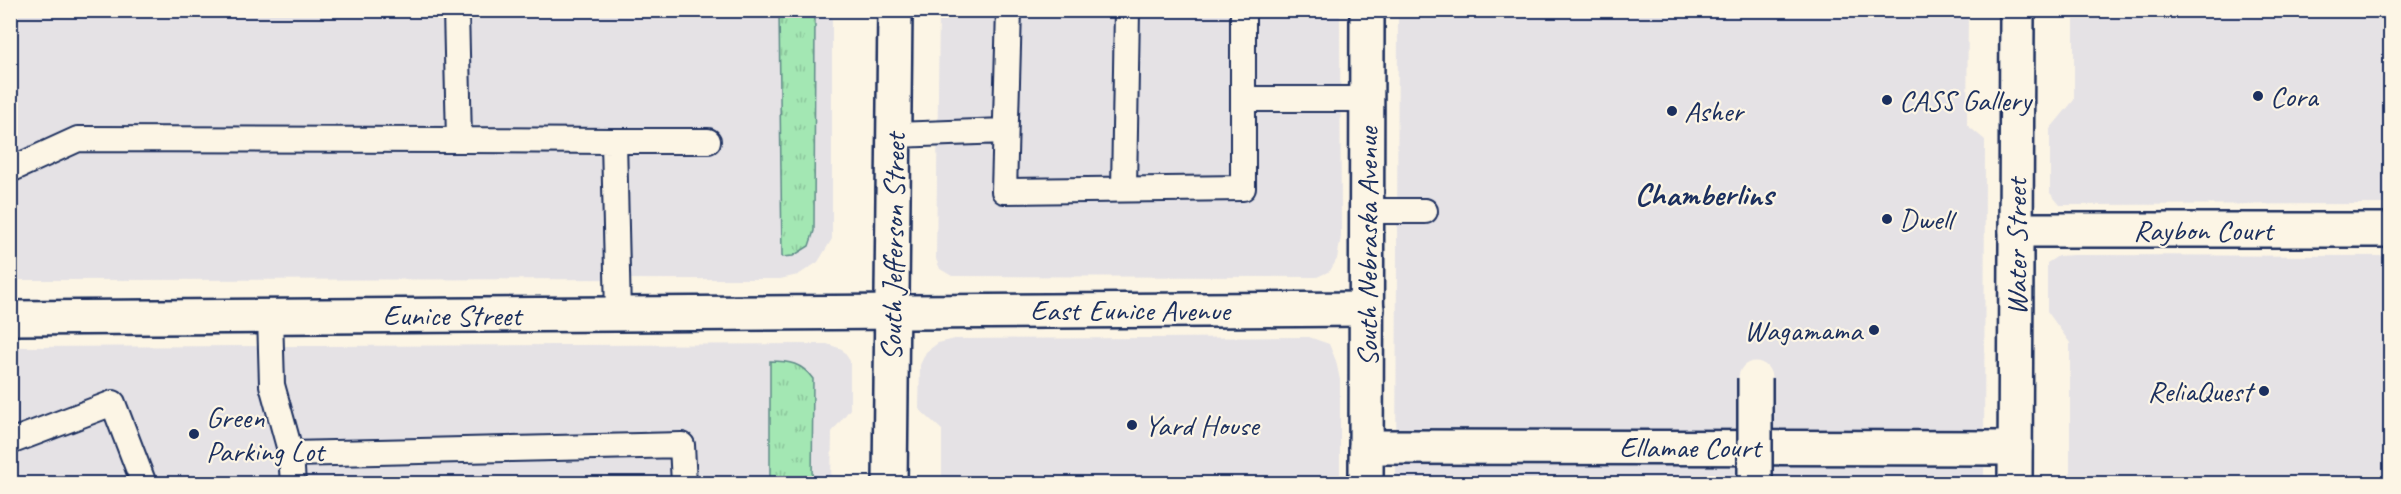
<svg xmlns="http://www.w3.org/2000/svg" width="2401" height="494" font-family="Caveat,sans-serif">
  <style>
    .built { fill: #e5e2e5 }
    .grass { fill: url(#grass-tufts); stroke: #5f8b88; stroke-width: 1.5 }
    .lines { fill: none; stroke-linecap: round; stroke-linejoin: round }
    .lane-casing { stroke: #1b2f5e; stroke-width: 28 }
    .street-casing { stroke: #1b2f5e; stroke-width: 38 }
    .secondary-casing { stroke: #1b2f5e; stroke-width: 38 }
    .lane { stroke: #fcf5e5; stroke-width: 24 }
    .street { stroke: #fcf5e5; stroke-width: 33 }
    .secondary { stroke: #fcf5e5; stroke-width: 33 }
    .street-bridge-casing { stroke: #1b2f5e; stroke-width: 38; stroke-linecap: butt }
    .street-bridge { stroke: #fcf5e5; stroke-width: 33 }
    .poi-dot { fill: #1b2f5e; stroke: #fcf5e5; stroke-width: 2 }
    .labels { text-anchor: middle; dominant-baseline: central; stroke-width: 4.5; stroke-linejoin: round; paint-order: stroke }
    .poi-label { font-size: 30px; fill: #1b2f5e; stroke: #fcf5e5; text-anchor: start }
    .street-label { font-size: 30px; fill: #1b2f5e; stroke: #fcf5e5 }
    .neighbourhood-label { font-size: 32px; font-weight: bold; fill: #1b2f5e; stroke: #fcf5e5 }
  </style>
  <defs>
    <pattern id="grass-tufts" width="24" height="20" patternUnits="userSpaceOnUse" patternTransform="scale(1.5)"><rect width="24" height="20" fill="#a3e7b3"/><path d="M3 7l-1-3M5 7V3M7 7l1-3M15 17l-1-3M17 17v-4M19 17l1-3" fill="none" stroke="#8cc69c"/></pattern>
  </defs>
  <rect width="100%" height="100%" fill="#fcf5e5"/>
  <filter id="ink" filterUnits="userSpaceOnUse"><feTurbulence type="fractalNoise" baseFrequency=".0167" numOctaves="2"/><feDisplacementMap in="SourceGraphic" scale="12" xChannelSelector="R" yChannelSelector="G"/><feConvolveMatrix kernelMatrix="1 2 1 2 8 2 1 2 1" color-interpolation-filters="sRGB"/></filter>
  <g filter="url(#ink)">
    <path class="built" d="M10 11H832V239L818 262 798 275 780 279 11 280Z
      M939 11H1340L1341 237 1337 259 1330 271 1317 277 952 276 940 269 936 259Z
      M1398 11H1968L1967 125 1985 140 1984 483 1396 484Z
      M2074 11H2390V204L2060 205 2050 193V129L2074 100Z
      M2074 255 2390 256V483H2070V343L2047 311V263L2058 256Z
      M1309 337 1329 344 1336 361 1340 380V483H942V430L919 409 920 365 926 352 938 343 955 339Z
      M827 344 842 349 850 361V409L832 432 831 483H11L10 347Z"/>
    <path class="grass" d="M779 11H815L814 231 809 246 793 256 782 257Z
      M770 361C789 361 802 363 813 379L812 483H770Z"/>
    <g class="lines">
      <g class="lane-casing">
        <path id="lane" d="M456 10 459 140 614 141 618 314
          M1009 10 1004 191 1243 188V10
          M1243 99H1367
          M895 135 1005 131
          M614 141H708
          M10 170 78 139 459 140
          M1124 189 1127 10
          M1366 211H1425
          M270 316 272 385 291 454 293 484
          M10 442 113 403 144 484
          M291 454 682 445 684 484"/>
      </g>
      <g class="street-casing">
        <path id="street" d="M2016 230H2390
          M10 318 1367 309
          M1366 447 2015 448"/>
      </g>
      <g class="secondary-casing">
        <path id="secondary" d="M890 484 895 10
          M1366 484 1367 10
          M2015 484 2017 10"/>
      </g>
      <use href="#lane" class="lane"/>
      <use href="#street" class="street"/>
      <use href="#secondary" class="secondary"/>
      <g class="street-bridge-casing">
        <path id="street-bridge" d="M1755 378V484"/>
      </g>
      <use href="#street-bridge" class="street-bridge"/>
    </g>
  </g>
  <g class="poi-dot">
    <circle cx="2258" cy="96" r="6"/>
    <circle cx="1887" cy="100" r="6"/>
    <circle cx="1672" cy="111" r="6"/>
    <circle cx="1887" cy="219" r="6"/>
    <circle cx="1874" cy="330" r="6"/>
    <circle cx="2264" cy="391" r="6"/>
    <circle cx="1132" cy="425" r="6"/>
    <circle cx="194" cy="434" r="6"/>
  </g>
  <g class="labels">
    <g class="poi-label">
      <text x="2270" y="96">Cora</text>
      <text x="1899" y="100">CASS Gallery</text>
      <text x="1684" y="111">Asher</text>
      <text x="1899" y="219">Dwell</text>
      <text x="1862" y="330" text-anchor="end">Wagamama</text>
      <text x="2252" y="391" text-anchor="end">ReliaQuest</text>
      <text x="206" y="417">Green<tspan x="206" dy="34">Parking Lot</tspan></text>
      <text x="1144" y="425">Yard House</text>
    </g>
    <g class="street-label">
      <text x="2203" y="230">Raybon Court</text>
      <text transform="translate(893 247) rotate(-89)">South Jefferson Street</text>
      <text transform="translate(1367 247) rotate(-90)">South Nebraska Avenue</text>
      <text transform="translate(2016 247) rotate(-90)">Water Street</text>
      <text x="1130" y="310">East Eunice Avenue</text>
      <text x="452" y="315">Eunice Street</text>
      <text x="1690" y="447">Ellamae Court</text>
    </g>
    <g class="neighbourhood-label">
      <text x="1704" y="194">Chamberlins</text>
    </g>
  </g>
  <rect width="2401" height="494" fill="none" stroke="#fcf5e5" stroke-width="36"/>
  <rect x="18" y="18" width="2365" height="458" fill="none" stroke="#1b2f5e" stroke-width="2" filter="url(#ink)"/>
</svg>
